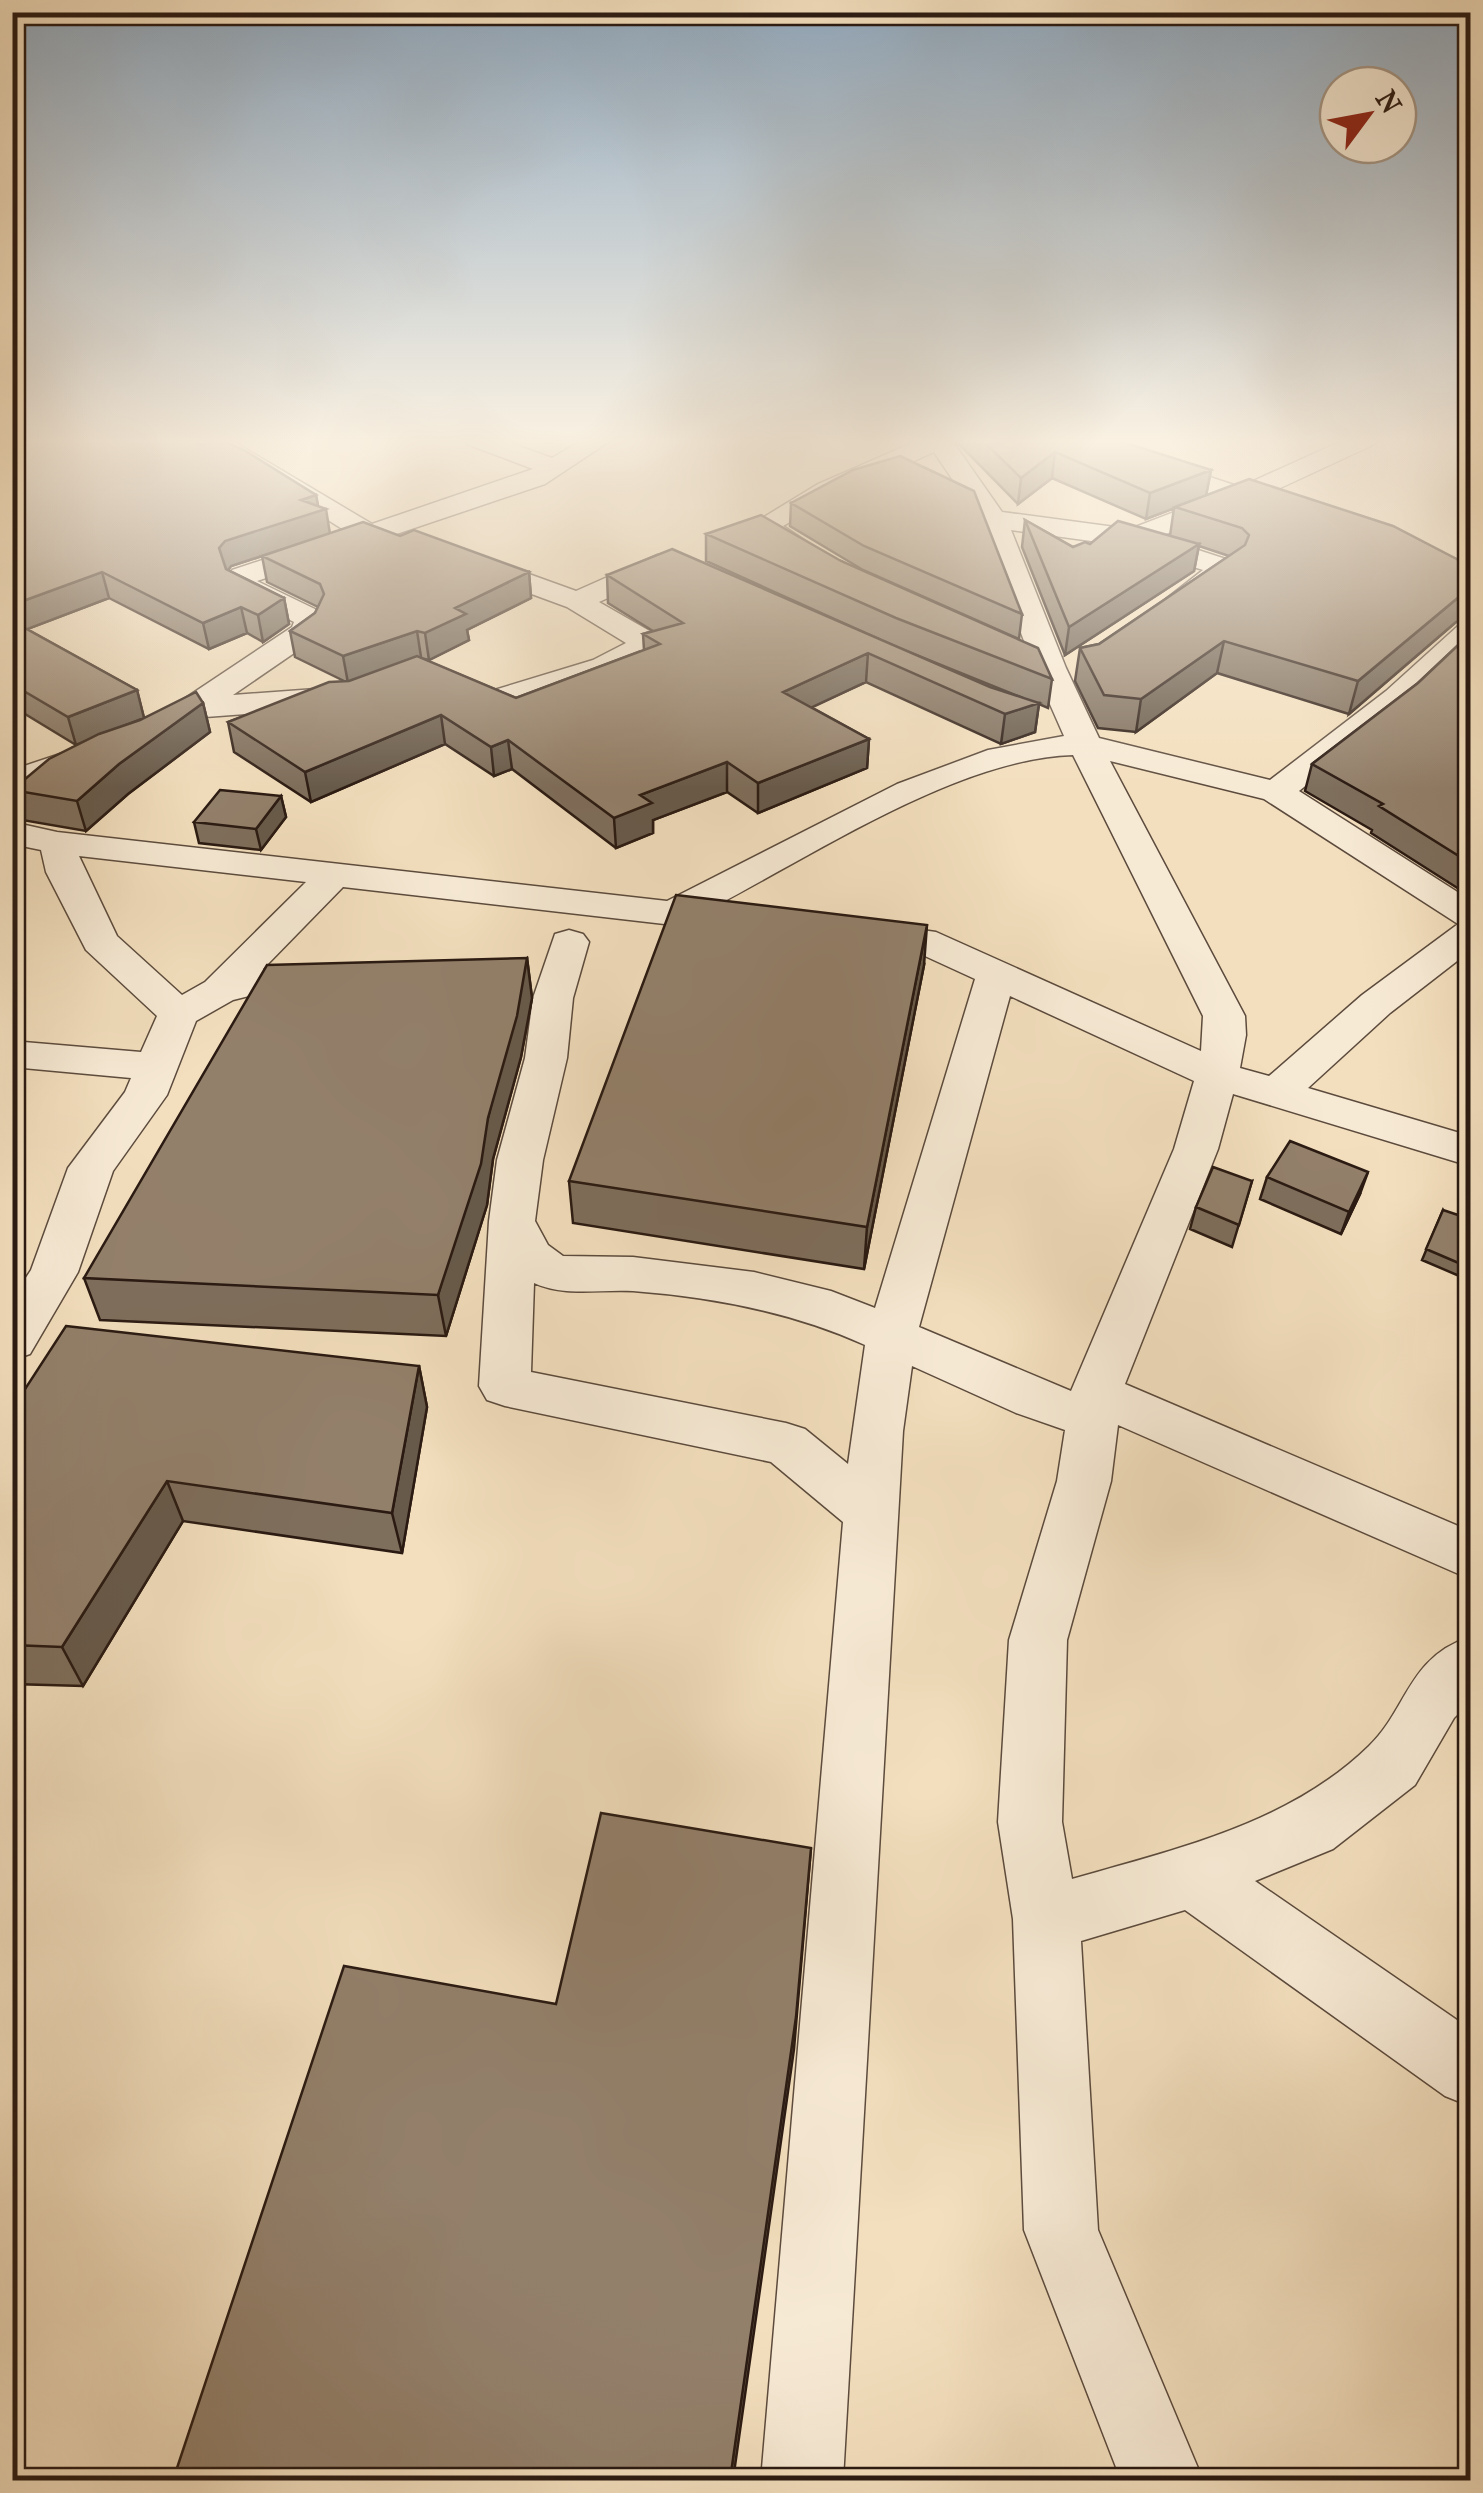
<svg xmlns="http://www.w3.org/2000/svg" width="1483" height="2493" font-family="'IM FELL French Canon',serif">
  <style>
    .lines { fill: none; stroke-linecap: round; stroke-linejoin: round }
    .minor-casing { stroke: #5c4b3d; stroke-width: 3 }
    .minor { fill: #f7ead5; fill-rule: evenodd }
    .wall { fill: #7e6e5c; stroke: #2a1a12; stroke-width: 2.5 }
    .shaded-wall { fill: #675a4b; stroke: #2a1a12; stroke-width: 2.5 }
    .building { fill: #93806b; stroke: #2a1a12; stroke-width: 2.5 }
  </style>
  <rect width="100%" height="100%" fill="#f3dfbe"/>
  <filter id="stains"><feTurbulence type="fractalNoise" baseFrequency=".002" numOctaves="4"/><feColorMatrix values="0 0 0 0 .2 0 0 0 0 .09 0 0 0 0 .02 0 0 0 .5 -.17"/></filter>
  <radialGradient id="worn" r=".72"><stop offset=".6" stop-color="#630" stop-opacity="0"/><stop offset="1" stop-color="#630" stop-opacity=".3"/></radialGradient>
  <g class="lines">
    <g class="minor-casing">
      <path id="minor" d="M200 439H229L372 524 533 469 467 444 464 439H499L552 458 584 439H613L545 484 257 581 321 612 325 618 316 638 233 695 343 687 354 690 359 697 354 704 343 707 192 718 181 715 176 708 181 701 292 627 294 622 233 591 228 576 232 570 347 532Z
        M921 439H951L1002 512 1130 529 1216 496 1062 444 1059 439H1095L1240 487 1346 439H1378L1375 444 1265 495 1293 504 1296 510 1293 516 1283 518 1242 505 1158 537 1235 562 1239 568C1225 586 1194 611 1171 605L1166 599 1203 570 1128 546 1011 530 1066 668 1099 738 1270 780 1386 691 1459 625 1470 622V647L1408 705 1299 791 1470 900V951L1390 1013 1308 1088 1470 1136V1166L1233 1094 1218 1149 1125 1384 1470 1531V1579L1118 1425 1111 1481 1067 1640 1062 1822 1072 1879C1176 1849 1289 1824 1369 1746 1407 1710 1408 1657 1470 1637V1702L1454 1718 1415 1785 1333 1849 1255 1881 1470 2029V2106L1445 2096 1185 1910 1081 1941 1098 2230 1203 2480H1121L1024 2230 1013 1919 998 1822 1009 1640 1057 1481 1065 1430 1016 1413 912 1366 903 1431 843 2480H761L843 1522 771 1462 505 1406 487 1400 479 1386 489 1221 497 1160 525 1058 533 998 555 934 569 930 583 934 589 942 573 998 567 1058 543 1160 535 1221 548 1245 563 1256 633 1257 754 1272 831 1291 875 1308 975 979 914 951 851 942 846 934 851 926 865 922 936 932 1201 1051 1203 1016 1073 755C960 758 815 854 715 906L748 912 753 920 748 928 734 932 343 887 263 969 337 973 343 982 337 991 323 994 261 993 233 1000 196 1021 167 1095 113 1171 78 1272 30 1354 12 1360V1299L31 1270 68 1168 125 1092 131 1078 12 1067V1041L141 1052 157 1016 86 950 46 872 41 850 12 844V822L57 832 667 901 897 784 988 750 1064 736 1034 668 979 519 934 452 836 496 783 526 819 550 815 556C801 559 755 538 746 528L818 484ZM1110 761 1264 799 1458 924 1362 995 1269 1076 1240 1068 1246 1035 1245 1016ZM79 856 306 882 205 982 182 995 117 936ZM1010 996 1194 1081 1174 1149 1071 1391 919 1327ZM534 1283C564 1297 600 1289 633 1291 712 1297 792 1312 865 1345L848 1464 805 1429 786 1423 531 1372Z
        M468 552 576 591 657 555H677L681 561 677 567 599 602 660 637 664 644 660 651 615 674 488 712 441 691 436 684 441 677H463L491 691 593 660 626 643 567 607 458 567 454 561 458 555Z
        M90 744 102 747 107 754 102 761 12 792V770Z"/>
    </g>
    <use href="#minor" class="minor"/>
  </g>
  <path class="wall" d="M12 439 201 445 316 495 318 506 330 534 400 536 529 572 531 598 467 630 469 640 429 660 420 658 516 698 644 650 643 634 653 631 608 603 607 575 1023 698 894 646 706 561V534L841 561 1052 679 1048 708 1039 704 1035 732 1001 744 866 682 811 707 869 739 867 768 758 813 727 792 653 820V833L616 848 512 769 494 776 445 744 311 802 234 752 228 722 344 681 295 657 290 631 315 613 318 607 267 582 262 556 231 566 228 570 284 598 289 624 263 642 247 633 209 649 109 598 27 629 137 690 144 718 203 703 210 732 128 794 86 831 22 820 12 790 76 745 12 706Z
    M954 439H1113L1211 470 1206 495 1470 566V619L1456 622 1349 714 1217 673 1136 732 1098 728 1075 681 1080 648 1099 644 1229 556 1199 546 1194 571 1065 655 1022 547 1025 520 1073 547 1170 536 1174 508 1146 519 1052 478 1018 504Z
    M791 503 1022 614 1019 639 863 570 790 526Z
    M1470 634V896L1371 833 1372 830 1305 791 1312 764 1418 683Z
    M281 796 286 817 261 850 199 843 194 822Z
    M527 958 532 998 521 1057 493 1159 487 1205 446 1336 100 1320 84 1278Z
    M924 965 864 1269 573 1223 569 1181Z
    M1267 1177 1360 1194 1341 1234 1260 1199Z
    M1252 1181 1232 1247 1190 1229 1196 1207Z
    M1443 1210 1470 1262 1464 1278 1422 1260Z
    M419 1366 427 1407 402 1553 183 1521 83 1686 12 1684V1409Z"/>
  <path class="shaded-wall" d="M1055 452 1052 478 1018 504 1021 478Z
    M1211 470 1206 496 1146 519 1150 493Z
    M316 495 319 511 326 509 330 534 231 566 225 574 219 548 225 541 301 500Z
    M1199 544 1194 571 1065 655 1069 627Z
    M102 572 109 598 12 635V605Z
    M529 572 531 598 467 630 469 640 429 660 425 633 455 608Z
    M1470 590V619L1456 622 1349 714 1358 681 1466 591Z
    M284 598 289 624 263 642 258 615Z
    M241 607 247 633 209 649 203 623Z
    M417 631 421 657 348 683 343 656Z
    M1224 641 1217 673 1136 732 1141 699Z
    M868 653 866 682 783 721V692Z
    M137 690 144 718 76 745 68 717Z
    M203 703 210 732 128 794 86 831 77 801 119 764Z
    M1039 703 1035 732 1001 744 1005 714Z
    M441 715 445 744 311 802 305 772Z
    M869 739 867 768 758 813V783Z
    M508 740 512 769 494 776 491 747Z
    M727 762V792L653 820V833L616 848 614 818 640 795Z
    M281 796 286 817 261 850 256 829Z
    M927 925 924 965 864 1269 867 1227Z
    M527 958 532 998 521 1057 493 1159 487 1205 446 1336 438 1295 488 1118Z
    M1368 1172 1360 1194 1341 1234 1349 1212Z
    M419 1366 427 1407 402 1553 392 1513Z
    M167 1481 183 1521 83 1686 62 1647Z
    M811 1848 794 2049 733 2480H730Z"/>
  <path class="building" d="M12 439H189L201 445 221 440 244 450 316 495 301 500 326 509 225 541 219 548 226 569 284 598 258 615 241 607 203 623 102 572 12 605Z
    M981 439H1113L1211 470 1150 493 1055 452 1021 478Z
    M900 456 974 491 1022 614 864 546 791 503 853 470Z
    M1249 479 1393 526 1470 566V590L1466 591 1358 681 1224 641 1141 699 1104 695 1080 648 1099 644 1245 545 1249 535 1242 528 1175 507Z
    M761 515 841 561 1038 648 1052 679 896 618 706 534Z
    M1025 520 1073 547 1085 542 1090 544 1118 521 1199 544 1069 627Z
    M363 522 400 536 414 530 529 572 455 608 466 614 425 633 417 631 343 656 290 631 315 613 324 594 320 584 262 556Z
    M672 549 990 687 1039 703 1005 714 868 653 783 692 869 739 758 783 727 762 640 795 652 803 614 818 508 740 491 747 441 715 305 772 228 722 329 682 349 681 417 656 516 698 660 644 643 634 683 623 607 575Z
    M12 621 137 690 68 717 12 684Z
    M1470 634V863L1379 806 1383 804 1312 764 1418 683Z
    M196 692 203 703 119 764 77 801 12 790 49 759 99 734 140 720Z
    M220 790 281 796 256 829 194 822Z
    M676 895 927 925 867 1227 569 1181Z
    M527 958 517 1016 488 1118 481 1164 438 1295 84 1278 267 965Z
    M1290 1141 1368 1172 1349 1212 1267 1177Z
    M1213 1167 1252 1181 1239 1225 1196 1207Z
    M1443 1210 1470 1219V1262L1468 1267 1426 1249Z
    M66 1326 419 1366 392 1513 167 1481 62 1647 12 1645V1409Z
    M601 1813 811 1848 796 2017 730 2480H173L344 1966 556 2004Z"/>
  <linearGradient id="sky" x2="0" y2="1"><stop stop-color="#91aac0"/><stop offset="0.56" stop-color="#faf1e2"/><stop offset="1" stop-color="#faf1e2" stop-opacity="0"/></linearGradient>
  <rect width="1483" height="788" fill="url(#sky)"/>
  <rect width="1483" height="2493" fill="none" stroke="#f3dfbe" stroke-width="50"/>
  <rect x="15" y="15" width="1453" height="2463" fill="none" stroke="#2a1a12" stroke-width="5"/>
  <rect x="25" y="25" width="1433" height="2443" fill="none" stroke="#2a1a12" stroke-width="2.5"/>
  <g transform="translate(1368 115) rotate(58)"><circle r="48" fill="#f7ead5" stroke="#a59787" stroke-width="2.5"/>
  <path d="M0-8L18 38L0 25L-18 38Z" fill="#8f2418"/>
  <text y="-15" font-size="28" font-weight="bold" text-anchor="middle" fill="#2a1a12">N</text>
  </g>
  <rect width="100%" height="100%" filter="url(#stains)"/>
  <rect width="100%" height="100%" fill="url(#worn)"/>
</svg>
